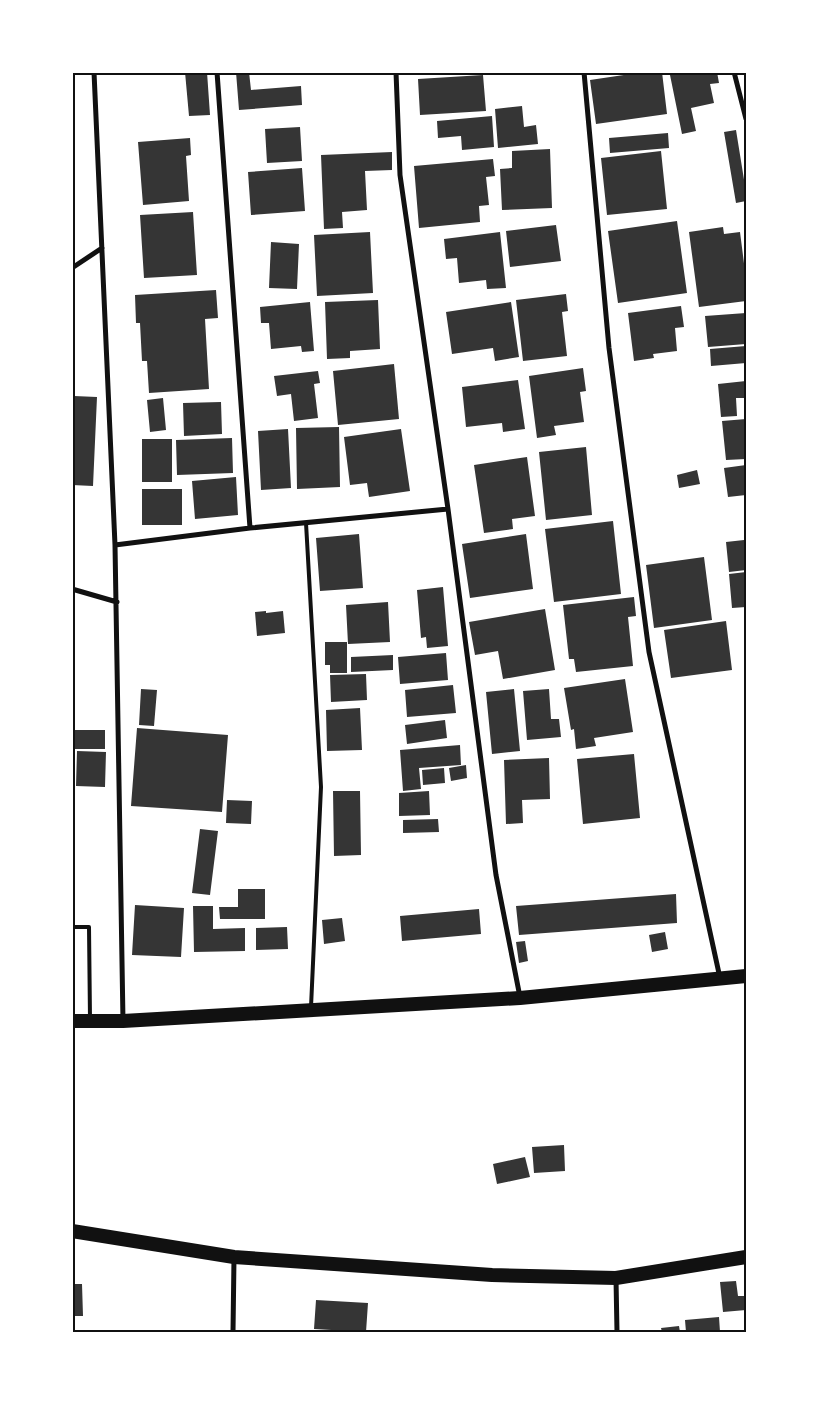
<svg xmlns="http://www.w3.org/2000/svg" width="819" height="1405" font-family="'Space Grotesk',sans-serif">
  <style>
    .building { fill: #353535 }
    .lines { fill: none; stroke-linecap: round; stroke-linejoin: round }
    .service { stroke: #111; stroke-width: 4 }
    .minor { stroke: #111; stroke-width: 5 }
    .trunk { stroke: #111; stroke-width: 14 }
    .neatline { fill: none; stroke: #111; stroke-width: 2 }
  </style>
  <rect width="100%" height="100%" fill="#fff"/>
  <path class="building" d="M185 72H207L210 115 189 116Z
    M236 72H249L251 90 301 86 302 105 239 110Z
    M644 72H662L667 114 596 124 590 80Z
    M683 72H717L719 83 710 84 714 103 691 108 696 131 682 134 670 75Z
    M483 75 486 111 420 115 418 79Z
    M522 106 524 127 536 125 538 144 498 148 495 109Z
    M492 116 494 147 462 150 461 136 438 138 437 121Z
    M300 127 302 161 267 163 265 129Z
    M736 130 746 192V201L736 203 724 132Z
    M668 133 669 148 610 153 609 138Z
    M190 138 191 155 186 156 189 201 143 205 138 142Z
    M550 149 552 208 502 210 500 169 512 168V151Z
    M661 151 667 209 607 215 601 158Z
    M392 152V170L365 171 367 210 342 212 343 228 324 229 321 155Z
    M493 159 495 176 486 177 489 205 479 206 480 222 419 228 414 166Z
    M302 168 305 211 251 215 248 172Z
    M193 212 197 275 144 278 140 215Z
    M677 221 687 293 618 303 608 231Z
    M556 225 561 261 510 267 506 231Z
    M723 227 724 234 740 232 746 279V301L699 307 689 232Z
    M370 232 373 293 317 296 314 235Z
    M500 232 506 288 487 289 486 280 459 283 457 258 446 259 444 239Z
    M271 242 299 244 297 289 269 288Z
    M216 290 218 318 205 319 209 389 149 393 147 361H142L140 323H136L135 295Z
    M566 294 568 311 562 312 567 356 523 361 516 300Z
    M378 300 380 349 350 351V358L327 359 325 302Z
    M310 302 314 351 302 352 301 346 271 349 269 323H261L260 307Z
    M511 302 519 357 495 361 493 348 452 354 446 312Z
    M681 306 684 327 675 328 677 351 653 354 654 358 634 361 628 313Z
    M746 313V344L708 347 705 316Z
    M746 346V363L711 366 710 349Z
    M394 364 399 419 338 425 333 371Z
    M583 368 586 391 580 392 584 422 554 426 556 435 537 438 529 376Z
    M318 371 320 383 314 384 318 418 294 421 291 394 277 396 274 376Z
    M518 380 525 429 503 432 502 423 466 427 462 387Z
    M746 381V398H736L737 416 721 417 718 384Z
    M74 396 97 397 93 486 72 485Z
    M163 398 166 430 150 432 147 400Z
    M221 402 222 434 184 436 183 403Z
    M746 419V459L726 460 722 421Z
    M339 427 340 487 297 489 296 428Z
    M288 429 291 488 261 490 258 431Z
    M401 429 410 491 369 497 367 483 350 485 344 437Z
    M232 438 233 473 177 475 176 440Z
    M142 439H172V482H142Z
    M586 447 592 515 546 520 539 452Z
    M527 457 535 516 512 519 513 529 484 533 474 465Z
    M746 465V495L728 497 724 468Z
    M697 470 700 484 679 488 677 475Z
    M236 477 238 515 195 519 192 481Z
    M142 489H182V525H142Z
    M613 521 621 594 554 602 545 529Z
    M359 534 363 588 320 591 316 538Z
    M526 534 533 589 470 598 462 544Z
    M744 540 745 547H746V570L729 572 726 542Z
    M704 557 712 620 654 628 646 565Z
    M746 572V607L732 608 729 574Z
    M443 587 448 646 427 648 426 637 421 638 417 590Z
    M634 597 636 616 628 617 633 666 576 672 574 659H569L563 605Z
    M388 602 390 642 348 644 346 605Z
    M545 609 555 670 503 679 498 651 475 655 469 622Z
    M266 611V613L283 611 285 633 257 636 255 612Z
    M726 621 732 670 671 678 664 630Z
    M325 642H347V673H330V665H325Z
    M446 653 448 680 400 684 398 657Z
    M393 655V670L351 672V657Z
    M366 674 367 700 331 702 330 675Z
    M625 679 633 732 594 738 596 746 576 749 574 729 571 730 564 688Z
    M453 685 456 713 407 717 405 690Z
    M141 689 157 690 154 726 139 725Z
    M514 689 520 751 492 754 486 692Z
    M549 689 551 719H559L561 737 527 740 523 691Z
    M360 708 362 750 327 751 326 710Z
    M445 720 447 738 407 744 405 725Z
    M137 728 228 735 222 812 131 806Z
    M72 730H105V749H72Z
    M460 745 461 765 419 768 421 789 403 791 400 750Z
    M77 751 106 752 105 787 76 786Z
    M634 754 640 818 583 824 577 759Z
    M549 758 550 799 522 800 523 823 506 824 504 760Z
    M466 765 467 778 451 781 449 768Z
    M444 768 445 783 423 785 422 770Z
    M333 791H360L361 855 334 856Z
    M429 791 430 815 399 816V793Z
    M227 800 252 801 251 824 226 823Z
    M438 819 439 832 403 833V820Z
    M200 829 218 831 210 895 192 893Z
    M238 889H265V919H220L219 907H238Z
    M676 894 677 923 519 935 516 906Z
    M135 905 184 908 181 957 132 955Z
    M193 906H213V929L245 928V951L194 952Z
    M479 909 481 934 402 941 400 916Z
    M342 918 345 941 324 944 322 920Z
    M287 927 288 949 256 950V928Z
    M665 932 668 949 652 952 649 935Z
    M525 941 528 961 519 963 516 942Z
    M564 1145 565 1171 534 1173 532 1147Z
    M525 1157 530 1177 497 1184 493 1164Z
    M736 1281 738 1296H746V1310L723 1312 720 1282Z
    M72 1284H82L83 1316H72Z
    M316 1300 368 1303 366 1332 314 1329Z
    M719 1317 720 1332H686L685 1320Z
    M679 1326 680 1332H662L661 1328Z"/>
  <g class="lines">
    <path class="service" d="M306 523 321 787 311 1007
      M72 927H89L90 1019"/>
    <path class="minor" d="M94 72 115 545 123 1021
      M217 72 250 528
      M396 72 400 175 448 509 496 875 520 997
      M584 72 609 348 649 652 720 978
      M734 72 746 119
      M72 268 102 248
      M115 545 250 528 448 509
      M72 589 117 602
      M616 1279 617 1332
      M233 1332 234 1258"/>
    <path class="trunk" d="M72 1021H123L520 998 746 976
      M72 1231 234 1257 492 1275 616 1278 746 1257"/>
  </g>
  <rect width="819" height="1405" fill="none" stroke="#ffffff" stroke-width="148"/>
  <rect x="74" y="74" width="671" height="1257" class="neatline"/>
</svg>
